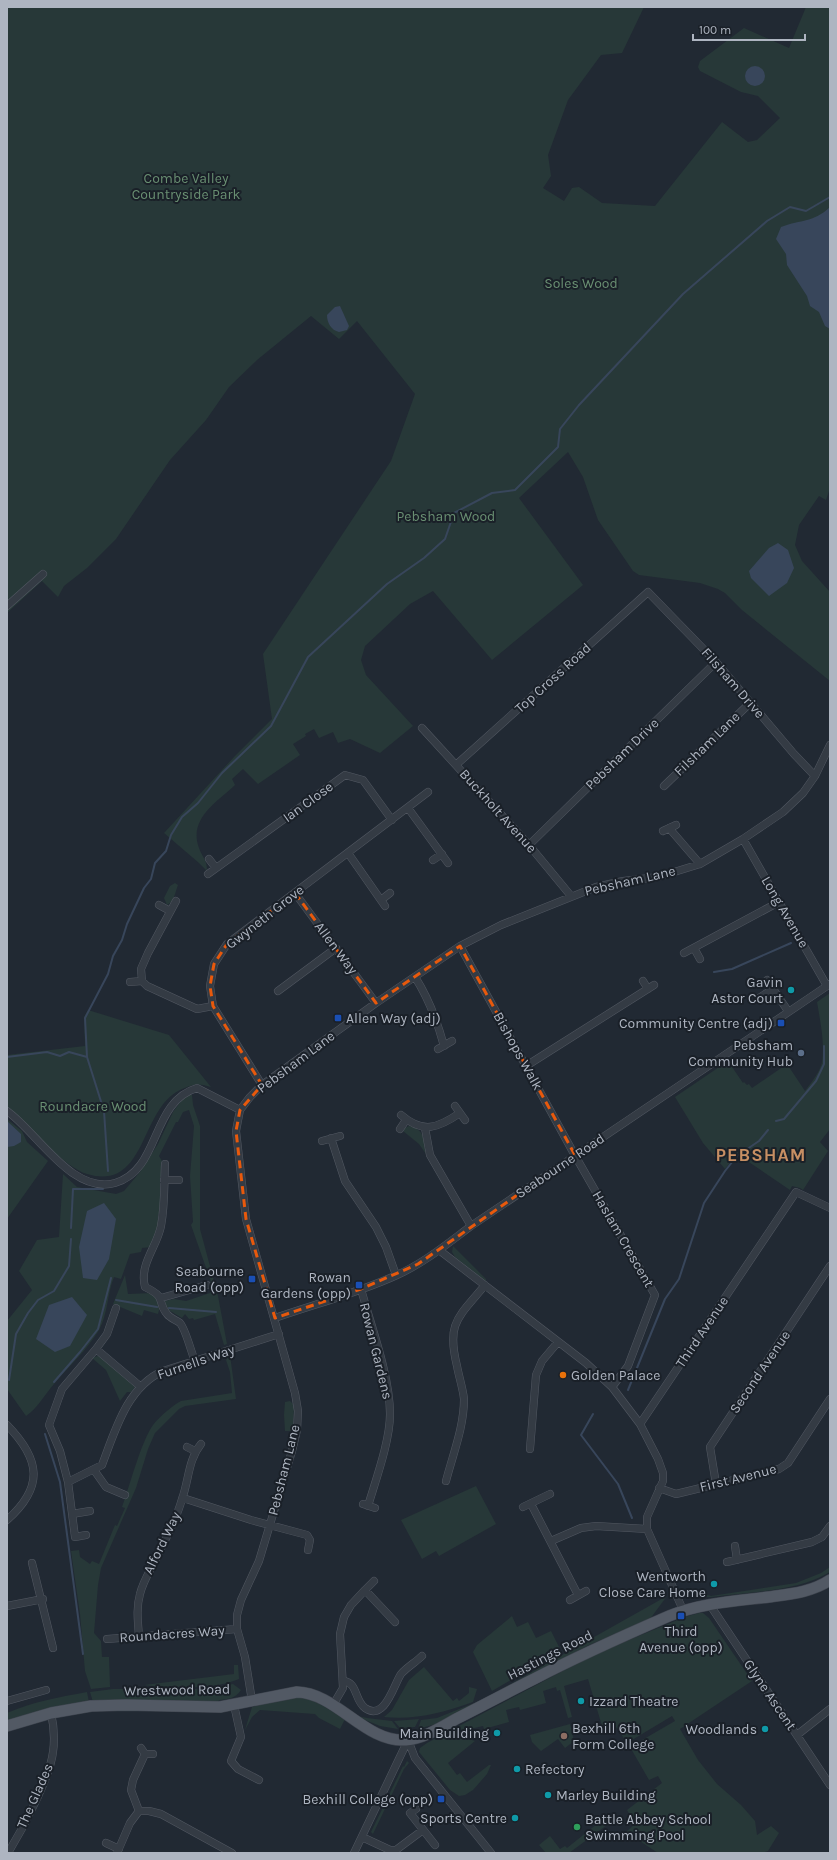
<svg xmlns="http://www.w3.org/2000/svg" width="837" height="1860" font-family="Karla,sans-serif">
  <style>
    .green { fill: #273838 }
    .water { fill: #38465b }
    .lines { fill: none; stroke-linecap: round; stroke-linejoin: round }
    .stream { stroke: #38465b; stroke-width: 2 }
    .minor-casing { stroke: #525862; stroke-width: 8 }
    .primary-casing { stroke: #3e444e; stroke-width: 12 }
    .minor { stroke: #343b44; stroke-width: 7 }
    .primary { stroke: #525964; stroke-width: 11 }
    .marked { fill: none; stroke: #e8590c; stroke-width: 3; stroke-dasharray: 8 5; stroke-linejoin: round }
    .culture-dot { fill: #0f9aa8; stroke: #1a2028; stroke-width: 1.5 }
    .transit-dot { fill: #1a4fb4; stroke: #1a2028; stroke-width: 1.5 }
    .service-dot { fill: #5c6f8a; stroke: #1a2028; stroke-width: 1.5 }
    .food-dot { fill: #e8710a; stroke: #1a2028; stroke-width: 1.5 }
    .education-dot { fill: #8d6e63; stroke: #1a2028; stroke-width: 1.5 }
    .leisure-dot { fill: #2e9e5b; stroke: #1a2028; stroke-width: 1.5 }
    .labels { text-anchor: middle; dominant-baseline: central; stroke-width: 4; stroke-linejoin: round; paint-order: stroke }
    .park-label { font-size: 14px; fill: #698f72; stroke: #1a2028 }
    .street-label { font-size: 14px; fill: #aeb5c1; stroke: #1a2028 }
    .poi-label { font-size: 14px; fill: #aeb5c1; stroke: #1a2028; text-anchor: end }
    .district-label { font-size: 18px; font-weight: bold; letter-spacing: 1px; fill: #c78f63; stroke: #1a2028 }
  </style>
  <rect width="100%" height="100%" fill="#212933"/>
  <path class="green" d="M7 7H644L622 53 601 55 568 100 548 155 551 176 543 188 564 201 572 188 579 187 602 203 655 206 722 122 748 142 757 140 780 118 758 96 741 92 700 71 698 67 700 61 744 28 789 48 806 7H830V488L826 500 819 496 799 525 795 545 802 561 830 592V681L742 610 725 593 718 589 700 583 639 575 633 571 598 520 583 477 568 452 519 498 583 585 492 660 433 591 410 604 365 646 361 660 366 675 413 726 380 753 350 739 338 743 333 732 319 738 314 729 305 734 306 736 293 744 300 755 258 784 243 769 232 779 235 785C217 802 188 819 199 848 203 859 207 859 207 871L199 863 164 833 234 757 272 719 263 654 391 461 415 394 357 321 339 339 311 316 257 360 229 387 206 420 170 460 116 539 87 568 64 586 58 597 42 581 7 613Z
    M175 883 178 885C175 893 174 902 167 905L164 898 170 886Z
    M830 993V1129L820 1142 828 1151 803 1190 800 1188 792 1186 790 1190 737 1154 725 1169 703 1143 675 1097 728 1061 743 1083 744 1082 747 1085 749 1084 752 1088 787 1064 805 1091C811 1083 820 1072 822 1062 825 1043 820 1020 817 1002Z
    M88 1010 169 1035 211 1087C197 1083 195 1084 182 1089 139 1107 148 1192 87 1174 65 1168 25 1124 7 1108V1055L85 1046 84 1017Z
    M188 1095H192L193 1105 200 1126V1229L218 1296 227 1344 224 1345 215 1314 194 1320 193 1318 189 1319 185 1314 182 1318 167 1309 165 1301 174 1299 186 1301 210 1293 209 1283 211 1282 191 1225 193 1222 190 1176 194 1126 189 1110 183 1112 178 1122H176L159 1156 162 1161 161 1176 160 1178 161 1210 158 1215 159 1221 151 1247 142 1248 141 1252 130 1254 121 1279 114 1277C107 1294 108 1314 99 1330 87 1350 69 1366 54 1384 44 1395 39 1407 26 1416L7 1389V1321L32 1290 19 1271 37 1240 59 1237 63 1174 77 1187 116 1194 124 1191 140 1172 158 1144 173 1112 184 1097Z
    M7 1119 22 1131 27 1142 48 1161 7 1219Z
    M409 1126C426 1130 423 1139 426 1154L419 1144 403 1131 405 1128Z
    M453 1246 486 1279V1282L455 1257 452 1252Z
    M125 1275 128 1294 153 1293C158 1300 161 1305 158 1314L144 1310 142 1316 113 1304Z
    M100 1355 133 1384 135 1387 131 1392H127L120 1401 106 1370 92 1358Z
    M230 1355 236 1399 185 1406 179 1409 155 1433 148 1449 136 1488 101 1568 98 1585 94 1633 101 1641 102 1657H109L110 1687 91 1689 85 1671 80 1614 71 1551 79 1550 80 1557 90 1564 92 1561 99 1564 115 1525 117 1526 125 1508 122 1507C130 1485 141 1442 153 1425 160 1416 172 1406 181 1401L232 1393 230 1372 226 1360Z
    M290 1401 294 1405 293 1431H285L284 1415 285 1402Z
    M476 1486 496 1524 439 1556 436 1551 422 1559 401 1520Z
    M830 1567V1572C797 1592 749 1592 711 1597H706L681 1588 711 1596 796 1583 821 1573Z
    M667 1596 650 1619 589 1645 493 1697 491 1695Z
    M699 1613H703L709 1618 752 1681 680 1729 698 1760 717 1784 741 1805 755 1821 757 1835 771 1826 779 1833 768 1851 762 1853H658L626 1832 635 1824 627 1810 662 1783 658 1776 649 1780 630 1747 675 1721 672 1716 627 1743 617 1728 611 1724 602 1726 588 1679 564 1686 572 1717 568 1718 560 1690 557 1691 556 1687 543 1691 546 1703 520 1710 519 1707 506 1710 509 1722 484 1729 483 1726 470 1729 472 1740 475 1741 448 1763 457 1775 460 1773 467 1782 489 1765H491L487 1774 473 1790 465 1795 459 1796 450 1790 419 1752 420 1748 427 1743 597 1653 685 1617Z
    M512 1616 517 1627 528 1622 536 1638 551 1631 561 1651 492 1691 473 1652 477 1645Z
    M234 1665H238L239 1679C217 1689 169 1689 144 1685L234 1674Z
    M424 1667 453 1701 457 1698 459 1701 469 1693V1687L477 1689 473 1702C443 1713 415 1720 384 1717L392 1710 409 1680Z
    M233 1684 241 1690C235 1699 228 1699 219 1700L218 1703 93 1702 90 1692 113 1689H205Z
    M87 1692 89 1702 7 1721V1713C32 1702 60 1697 87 1692Z
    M297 1695 309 1697 345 1719 340 1729 319 1718 315 1714 260 1710 252 1717 245 1730 252 1707Z
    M479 1701 476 1706 436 1724 418 1729 421 1720 437 1718Z
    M353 1715 367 1718 392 1721 398 1729 380 1726Z
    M419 1719 415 1727 400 1728 394 1721Z
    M570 1724 574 1741 565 1748 558 1739 541 1751 532 1742 530 1735Z
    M407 1761 409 1763 404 1769 373 1834 371 1832 403 1766 404 1767Z
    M602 1820 607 1825 569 1853H546L539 1845 550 1836 560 1849 565 1846 567 1848Z"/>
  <path class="water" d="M745 76a10 10 0 1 1 20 0a10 10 0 1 1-20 0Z
    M830 207V329L825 326 819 312 810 306 807 296 787 265 786 254 776 239 781 227C802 219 813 223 830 207Z
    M340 306 349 326 347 330 339 332C331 330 327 323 327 315L335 307Z
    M778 543 788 550 794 568 787 583 769 596 751 578 749 571 769 548Z
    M7 1121 21 1134V1142L14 1146 7 1147Z
    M104 1203 116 1219 109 1259 97 1280 83 1278 79 1247 87 1211Z
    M72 1297 87 1315 70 1346 55 1352 36 1339 49 1305Z"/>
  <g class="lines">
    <path class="stream" d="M714 972 732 969 791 943
      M7 1057 47 1052 60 1056 69 1052 87 1057
      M776 1121 784 1119 816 1081 824 1064V1046
      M108 1171 104 1111 87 1057 85 1018 108 974 113 956 122 940 127 924 144 888 151 879 155 863 166 851 171 835 182 817 198 803 222 773 271 726 308 657 387 584 424 558 445 539 454 513 492 493 515 490 558 447 560 429 579 405 683 294 767 221 790 207 806 211 830 197
      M71 1228 73 1189H103
      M116 1300 157 1307
      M169 1308 216 1312
      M9 1380 16 1334 28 1313 38 1300 54 1291 69 1266 71 1239
      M54 1382 80 1352 98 1329 111 1278
      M628 1390 665 1299 679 1279 704 1203 725 1171 737 1156 759 1141 768 1130
      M593 1414 581 1435 618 1484 632 1518
      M45 1434 60 1482 83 1654"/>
    <g class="minor-casing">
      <path id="minor" d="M7 606 43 574
        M422 728 529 845 571 896
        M457 764 648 592 716 662 794 754 815 776
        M664 786 750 703
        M408 808 448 863
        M669 828 700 864
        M663 831 676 825
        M743 839 827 986
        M529 845 716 662
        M348 853 385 906
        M209 859 216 868
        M433 860 442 854
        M208 874 345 775 363 780 392 820
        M295 893 376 1003
        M381 900 390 893
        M176 901 148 953 141 969 142 981 147 986 197 1009 213 1006
        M159 905 170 911
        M460 946 573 1152 655 1295 628 1366 612 1387
        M694 948 700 959
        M684 953 779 902
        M415 977C429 999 437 1020 444 1046
        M767 980 788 1011
        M643 981 648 989
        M130 982 142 981
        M278 991 336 948
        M759 998 773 989
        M438 1049 452 1041
        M526 1066 654 985
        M262 1085 213 1006 210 986 214 964 227 944 428 792
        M455 1106 465 1120
        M7 1111C37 1132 72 1195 115 1183 161 1170 150 1102 197 1088L240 1110
        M401 1115C423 1134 438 1128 460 1113
        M425 1128 430 1155 471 1226
        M400 1129 406 1120
        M331 1138 345 1181 376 1227 386 1247 396 1275
        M322 1141 340 1136
        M165 1164C164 1184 165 1205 161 1226 157 1247 139 1264 145 1287 168 1298 156 1301 167 1314 170 1318 176 1320 180 1323 186 1330 191 1352 195 1361
        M164 1180H179
        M439 1250 586 1363 612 1387 640 1424 658 1459 663 1473V1481L647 1517V1529L683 1610
        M361 1289C371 1326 390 1376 390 1414 390 1441 376 1479 368 1506
        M161 1298 207 1285
        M275 1318C315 1304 358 1293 397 1275 424 1263 447 1244 471 1226L830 984
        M96 1349 141 1387
        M640 1424 796 1192 830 1208
        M7 1425C41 1460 44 1487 7 1520
        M187 1447 195 1451
        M530 1449 536 1375 542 1361 558 1342
        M94 1470 106 1487 125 1495
        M446 1481C453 1454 464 1427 464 1399 463 1389 459 1377 457 1366 446 1322 459 1317 485 1285
        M68 1482 60 1451 49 1425 62 1389 96 1349 107 1334 116 1308
        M716 1484 710 1447 830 1266
        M659 1488 676 1494 779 1469 788 1463 830 1399
        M183 1498 251 1520 307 1535 310 1540 308 1550
        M363 1504 375 1508
        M531 1504 578 1595
        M523 1507 550 1494
        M72 1514 90 1511
        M86 1535 75 1537 68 1482 102 1465C115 1431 127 1387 163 1371L279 1334
        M551 1541 581 1528 596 1526 647 1529
        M735 1546 737 1560
        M727 1562 812 1542 822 1537 830 1526
        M32 1563 53 1648
        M374 1581 365 1590 395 1622
        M570 1600 586 1591
        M710 1605 830 1785
        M7 1606 43 1599
        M139 1637C138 1622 136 1608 140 1594 144 1578 153 1567 159 1552 168 1535 177 1517 182 1499 189 1480 188 1460 201 1444
        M107 1639 237 1629
        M343 1681C358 1682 354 1700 365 1708 385 1722 394 1684 401 1674 407 1667 416 1662 422 1656
        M7 1701 46 1690
        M252 1701 245 1657 237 1629V1615L241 1600 259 1561 292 1451 297 1430 298 1411 295 1393 246 1219 236 1131 240 1110 250 1097 262 1085 376 1003 460 946 501 925 596 887 623 881 658 877 700 864 743 839 783 812 803 793 815 776 830 745
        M234 1705 241 1737 231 1761 238 1769 259 1780
        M333 1705 343 1688 340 1634 344 1617 351 1605 365 1590
        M797 1735 830 1709
        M408 1740 415 1758 491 1853
        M141 1748 145 1754H153
        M416 1809 410 1813 435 1845
        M139 1811H149L161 1814 232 1853
        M362 1837 390 1850H396L423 1830
        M106 1843 119 1849
        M8 1853C22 1830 50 1778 53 1752 55 1738 54 1726 51 1713
        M117 1853 130 1823 139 1811 131 1790 133 1780 145 1754
        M354 1853 408 1740"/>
    </g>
    <g class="primary-casing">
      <path id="primary" d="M7 1726 51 1713 91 1706 126 1705 220 1707 297 1692C337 1693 365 1743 406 1740 423 1739 442 1727 456 1719 482 1706 508 1692 534 1679 578 1656 623 1636 669 1616 700 1603 736 1601 769 1597 791 1594 812 1592 830 1580"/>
    </g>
    <use href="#minor" class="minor"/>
    <use href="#primary" class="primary"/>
  </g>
  <path class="marked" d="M295 893 376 1003 460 946 575 1155 418 1264 361 1289 275 1318 246 1219 236 1131 240 1110 262 1085 213 1006 210 986 214 964 227 944Z"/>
  <g class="culture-dot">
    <circle cx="791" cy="990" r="4"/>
    <circle cx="714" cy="1584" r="4"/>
    <circle cx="581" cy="1701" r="4"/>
    <circle cx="765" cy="1729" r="4"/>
    <circle cx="497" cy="1733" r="4"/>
    <circle cx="517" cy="1769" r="4"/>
    <circle cx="548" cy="1795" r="4"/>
    <circle cx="515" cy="1818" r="4"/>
  </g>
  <g class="transit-dot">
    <rect x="334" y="1014" width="8" height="8" rx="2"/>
    <rect x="777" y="1019" width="8" height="8" rx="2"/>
    <rect x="248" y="1275" width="8" height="8" rx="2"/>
    <rect x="355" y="1281" width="8" height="8" rx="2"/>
    <rect x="677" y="1612" width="8" height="8" rx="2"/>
    <rect x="437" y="1795" width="8" height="8" rx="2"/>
  </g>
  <circle class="service-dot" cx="801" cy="1053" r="4"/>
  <circle class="food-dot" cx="563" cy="1375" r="4"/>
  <circle class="education-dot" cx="564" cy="1736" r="4"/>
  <circle class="leisure-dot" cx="577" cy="1827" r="4"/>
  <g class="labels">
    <g class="park-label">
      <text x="186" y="178">Combe Valley<tspan x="186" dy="16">Countryside Park</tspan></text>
      <text x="581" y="283">Soles Wood</text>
      <text x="446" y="516">Pebsham Wood</text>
      <text x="93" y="1106">Roundacre Wood</text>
    </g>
    <g class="street-label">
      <text transform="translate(553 678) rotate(-42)">Top Cross Road</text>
      <text transform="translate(733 683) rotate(49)">Filsham Drive</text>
      <text transform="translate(707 744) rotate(-44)">Filsham Lane</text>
      <text transform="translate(622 754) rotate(-44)">Pebsham Drive</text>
      <text transform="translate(308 802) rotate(-36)">Ian Close</text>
      <text transform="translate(498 811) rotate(48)">Buckholt Avenue</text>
      <text transform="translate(630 881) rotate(-13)">Pebsham Lane</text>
      <text transform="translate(785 912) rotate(60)">Long Avenue</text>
      <text transform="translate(265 917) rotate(-38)">Gwyneth Grove</text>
      <text transform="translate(336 948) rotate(53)">Allen Way</text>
      <text transform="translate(518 1051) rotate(61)">Bishops Walk</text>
      <text transform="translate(296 1062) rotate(-37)">Pebsham Lane</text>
      <text transform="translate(560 1166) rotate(-34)">Seabourne Road</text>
      <text transform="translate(623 1239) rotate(60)">Haslam Crescent</text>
      <text transform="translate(702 1332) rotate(-56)">Third Avenue</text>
      <text transform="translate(376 1351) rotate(76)">Rowan Gardens</text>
      <text transform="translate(196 1362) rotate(-19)">Furnells Way</text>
      <text transform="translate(760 1372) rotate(-56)">Second Avenue</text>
      <text transform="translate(284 1470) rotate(-76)">Pebsham Lane</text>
      <text transform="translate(738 1478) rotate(-14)">First Avenue</text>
      <text transform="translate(162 1543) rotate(-64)">Alford Way</text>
      <text transform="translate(172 1634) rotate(-4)">Roundacres Way</text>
      <text transform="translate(550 1655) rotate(-27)">Hastings Road</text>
      <text transform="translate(177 1690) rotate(-1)">Wrestwood Road</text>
      <text transform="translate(770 1695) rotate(56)">Glyne Ascent</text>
      <text transform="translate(35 1796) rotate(-66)">The Glades</text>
    </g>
    <g class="poi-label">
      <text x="783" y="982">Gavin<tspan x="783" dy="16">Astor Court</tspan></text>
      <text x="346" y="1018" text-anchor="start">Allen Way (adj)</text>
      <text x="773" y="1023">Community Centre (adj)</text>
      <text x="793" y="1045">Pebsham<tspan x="793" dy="16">Community Hub</tspan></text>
      <text x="244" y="1271">Seabourne<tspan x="244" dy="16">Road (opp)</tspan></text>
      <text x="351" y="1277">Rowan<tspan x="351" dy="16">Gardens (opp)</tspan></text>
      <text x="571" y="1375" text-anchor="start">Golden Palace</text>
      <text x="706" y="1576">Wentworth<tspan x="706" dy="16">Close Care Home</tspan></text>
      <text x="681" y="1631" text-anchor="middle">Third<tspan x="681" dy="16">Avenue (opp)</tspan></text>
      <text x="589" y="1701" text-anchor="start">Izzard Theatre</text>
      <text x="572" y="1728" text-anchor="start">Bexhill 6th<tspan x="572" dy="16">Form College</tspan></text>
      <text x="757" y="1729">Woodlands</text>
      <text x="489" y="1733">Main Building</text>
      <text x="525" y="1769" text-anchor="start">Refectory</text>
      <text x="556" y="1795" text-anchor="start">Marley Building</text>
      <text x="433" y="1799">Bexhill College (opp)</text>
      <text x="507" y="1818">Sports Centre</text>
      <text x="585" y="1819" text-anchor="start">Battle Abbey School<tspan x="585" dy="16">Swimming Pool</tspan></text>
    </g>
    <g class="district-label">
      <text x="761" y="1155">PEBSHAM</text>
    </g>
  </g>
  <rect width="837" height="1860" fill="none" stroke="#aeb5c1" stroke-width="16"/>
  <path d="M693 34v6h112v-6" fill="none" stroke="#aeb5c1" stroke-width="2"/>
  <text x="699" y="34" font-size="12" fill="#aeb5c1" stroke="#1a2028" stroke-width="3" paint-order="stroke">100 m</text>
</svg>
